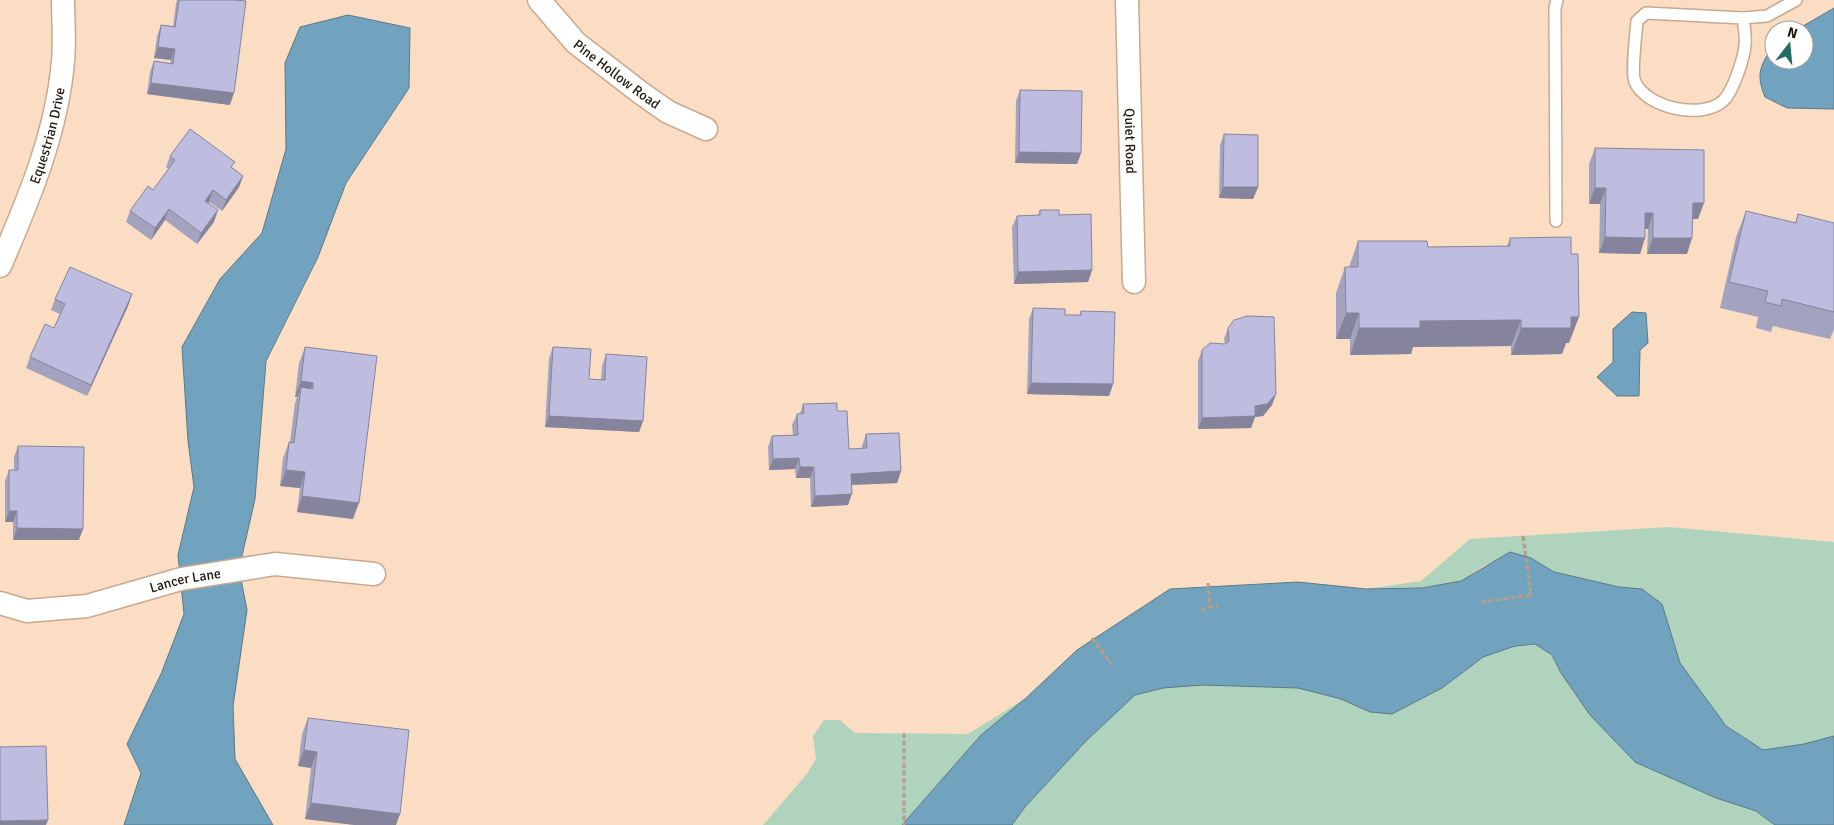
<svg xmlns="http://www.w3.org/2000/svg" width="1834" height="825" font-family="Signika,sans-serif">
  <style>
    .green { fill: #afd3bc }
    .water { fill: #72a3be; stroke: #597989 }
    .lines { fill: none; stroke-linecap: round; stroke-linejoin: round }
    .service-casing { stroke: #c7a991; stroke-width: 14 }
    .minor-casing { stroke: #c7a991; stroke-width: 25 }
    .path { stroke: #b69e8a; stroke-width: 3; stroke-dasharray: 5 2.5; stroke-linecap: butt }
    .service { stroke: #fff; stroke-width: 11 }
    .minor { stroke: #fff; stroke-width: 22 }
    .wall { fill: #a3a3c0 }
    .shaded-wall { fill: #85849c }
    .building { fill: #bebddf; stroke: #85849c }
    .labels { text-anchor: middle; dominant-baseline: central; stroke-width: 4; stroke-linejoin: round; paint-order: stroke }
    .street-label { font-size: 14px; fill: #20160d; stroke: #fff }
  </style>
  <rect width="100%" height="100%" fill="#fbddc4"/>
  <path class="green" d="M1669 527 1834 542V736L1804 744 1763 750 1726 726 1679 663 1662 604 1642 589 1619 587 1554 572 1531 558 1485 565 1461 581 1422 588 1366 589 1421 581 1470 539Z
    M1535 644 1552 655 1561 673 1590 715 1716 798 1756 811 1775 825H1012L1025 807 1086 741 1135 695 1163 688 1203 685 1298 688 1341 699 1370 712 1442 687 1483 657 1515 646Z
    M1026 698 981 735 902 825H763L806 775 816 759 813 736 824 720H840L855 733 968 734Z"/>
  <path class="water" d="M1834 8V109L1787 108 1765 97C1755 73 1761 65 1774 44V60H1804V30H1796Z
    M348 15 410 28 409 88 346 183 318 257 266 361 255 499 239 569 247 610 233 706 235 759 273 825H124L141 773 127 744 161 674 184 614 178 555 194 487 188 441 182 347 220 279 262 233 286 149 285 63 300 27Z
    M1632 312 1646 313 1648 343 1640 350 1639 396H1617L1597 377 1613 362V329Z
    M1510 552 1531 558 1554 572 1619 587 1642 589 1662 604 1680 663 1726 726 1763 750 1804 744 1834 736V825H1775L1756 811 1716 798 1635 762 1590 715 1561 673 1552 655 1535 644 1515 646 1483 657 1442 688 1392 714 1370 712 1341 699 1298 688 1203 685 1163 688 1135 695 1086 741 1025 807 1012 825H902L981 735 1026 698 1077 650 1170 589 1298 582 1366 589 1422 588 1461 581Z"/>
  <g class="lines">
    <g class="service-casing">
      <path id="service" d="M1743 18C1744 26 1746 36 1745 45 1744 58 1733 92 1723 101 1701 120 1647 108 1635 82 1631 74 1636 33 1637 21L1646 13 1743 18 1767 16 1796 0
        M1556 221 1555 8 1557 0"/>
    </g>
    <g class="minor-casing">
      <g id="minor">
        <path id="s1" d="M539 0 576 43 641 93 668 112 706 129"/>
        <path id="s2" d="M1127 0 1134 282"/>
        <path id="s3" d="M0 266C28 201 57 133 63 61 65 41 63 20 63 0"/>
        <path id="s4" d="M0 603 27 611 87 606 181 579 275 564 374 574"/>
      </g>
    </g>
    <path class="path" d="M1208 583 1210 607
      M1481 602 1531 595 1523 536
      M1201 610 1218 605
      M1092 638 1111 664
      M904 733V825"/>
    <use href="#service" class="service"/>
    <use href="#minor" class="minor"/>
  </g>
  <path class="wall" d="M177 0H235L230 105 147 94 150 72 154 61 170 63 171 60 154 58 157 36 161 25 173 26 176 4Z
    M1020 90 1081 153 1077 164 1015 163 1016 101Z
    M1224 134 1258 187 1253 199 1219 198 1220 145Z
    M1595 148 1698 219H1693L1687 254H1647L1648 229H1645V238L1640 254 1599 253 1600 204H1589V164Z
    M170 156 233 168 243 176 239 187 222 211 209 202 208 203 214 222 197 244 165 220 151 240 126 222 130 211 153 190 169 169 166 167Z
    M1040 210 1059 215 1092 270 1088 282 1014 284 1012 227 1017 216 1038 215Z
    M1746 211 1795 223 1798 214 1834 223V329L1830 339 1773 326 1771 332 1756 328 1758 317 1720 308 1736 237Z
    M1510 238 1569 343H1566L1562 354 1511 355V346L1413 347 1411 354 1350 355V339H1336V293L1345 267H1349L1358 241 1428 247 1507 246Z
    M132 294 128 306 87 396 26 368 30 357 54 328 60 314 51 310 55 299Z
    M1033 308 1065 315H1079L1081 311 1113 384 1109 396 1027 394 1029 319Z
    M1228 328 1276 394 1272 405 1263 416 1255 417 1251 428 1198 429V361L1202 350 1225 344 1224 339Z
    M305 347 353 519 297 512 300 488 280 486 283 458 289 442H290L295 403 297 397H295L299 363Z
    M553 347 589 379 601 380 602 366 606 354 643 421 639 432 545 427 549 358Z
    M803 404 837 411 849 449H862V446L866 434 901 471 897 483 852 485 848 505 811 507 810 478H796L795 469 769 470 768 447 772 436 793 435 792 425 797 414H800Z
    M18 446 79 540H13V522H5V481L9 470H14V457Z
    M308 718 396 825H355L305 819 311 768 298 766 302 734Z"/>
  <path class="shaded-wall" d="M158 47 175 49 171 60 154 58Z
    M151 83 234 93 230 105 147 94Z
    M1019 152 1081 153 1077 164 1015 163Z
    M243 176 239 187 222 211 226 200Z
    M1223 187H1258L1253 199 1219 198Z
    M1595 188H1606L1600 204H1589Z
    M213 190 209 202 201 212 205 201Z
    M1693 203H1704L1698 219H1687Z
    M169 209 165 220 151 240 155 228Z
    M218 210 214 222 197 244 201 233Z
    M1645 213H1653L1648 229H1640Z
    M1605 237 1645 238 1640 254 1599 253Z
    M1653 238H1692L1687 254H1647Z
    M1092 270 1088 282 1014 284 1018 272Z
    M132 294 128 306 87 396 91 385Z
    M1346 313H1359L1350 339H1336Z
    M1571 317H1579L1569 343H1566L1562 354 1511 355 1521 328Z
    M1521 320 1511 346 1413 347 1411 354 1350 355 1359 328 1420 321Z
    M301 381 313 383 307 399 301 387 297 397H295Z
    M1031 383 1113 384 1109 396 1027 394Z
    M1276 394 1272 405 1263 416 1255 417 1251 428 1198 429 1202 418 1255 406Z
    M549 416 643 421 639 432 545 427Z
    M799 458 795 469 769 470 773 459Z
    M800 467H814L810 478H796Z
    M286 470 305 472 300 488 280 486Z
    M901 471 897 483 847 485 851 474Z
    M852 494 848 505 811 507 815 496Z
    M302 496 359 503 353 519 297 512Z
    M9 511H17L13 522H5Z
    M17 528 83 529 79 540H13Z
    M304 750 317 752 311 768 298 766Z
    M311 803 400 814 396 825H355L305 819Z
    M48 820 46 825H0V821Z"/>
  <path class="building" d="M179 0H235L246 1 234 93 151 83 154 61 173 64 175 49 158 47 161 25 175 27Z
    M1020 90 1082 91 1081 153 1019 152Z
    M190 129 235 162 231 167 243 176 226 200 213 190 205 201 218 210 201 233 169 209 155 228 130 211 148 186 153 190 175 160 170 156Z
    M1224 134 1258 135V187H1223Z
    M1595 148 1704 150V203H1693L1692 238H1653V213H1645V238L1605 237 1606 188H1595Z
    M1040 210H1059V215L1091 214 1092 270 1018 272 1017 216 1040 215Z
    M1746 211 1796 223 1798 214 1834 223V312L1782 299 1781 306 1765 302 1768 291 1729 282Z
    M1571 237V254H1578L1579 317H1571V328H1521V320L1420 321V328H1359V313H1346L1345 267H1358V241H1427L1428 247 1510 246V238Z
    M70 267 132 294 91 385 30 357 45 324 54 328 65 304 55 299Z
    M1033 308 1065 309V315H1081V311L1115 312 1113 384 1031 383Z
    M1247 316 1274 317 1276 394 1267 404 1255 406V416L1202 418V350L1210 343 1225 344 1229 341 1228 328 1234 320Z
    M305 347 377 356 359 503 302 496 305 472 286 470 289 442 294 443 301 387 313 389V383L301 381Z
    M553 347 591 349 589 379 605 380 606 354 647 357 643 421 549 416Z
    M837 403V411H847L849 449 867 448 866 434 899 433 901 471 851 474 852 494 815 496 814 467H800L799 458 773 459 772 436 798 435 797 414 804 413 803 404Z
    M18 446 84 447 83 529 17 528V511H9V470H18Z
    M308 718 409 730 400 814 311 803 317 752 304 750Z
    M46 746 48 820 0 821V747Z"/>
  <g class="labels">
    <g class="street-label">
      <text stroke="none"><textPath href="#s1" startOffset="108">Pine Hollow Road</textPath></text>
      <text stroke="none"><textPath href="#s3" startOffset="139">Equestrian Drive</textPath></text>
      <text stroke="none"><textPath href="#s2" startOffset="141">Quiet Road</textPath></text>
      <text stroke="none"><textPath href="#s4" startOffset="190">Lancer Lane</textPath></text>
    </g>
  </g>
  <g transform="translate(1789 45) rotate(16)"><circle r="24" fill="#ffffff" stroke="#a6a29e"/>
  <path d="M0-4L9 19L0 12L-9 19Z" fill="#246d66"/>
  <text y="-8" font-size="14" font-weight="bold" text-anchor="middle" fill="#20160d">N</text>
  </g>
</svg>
